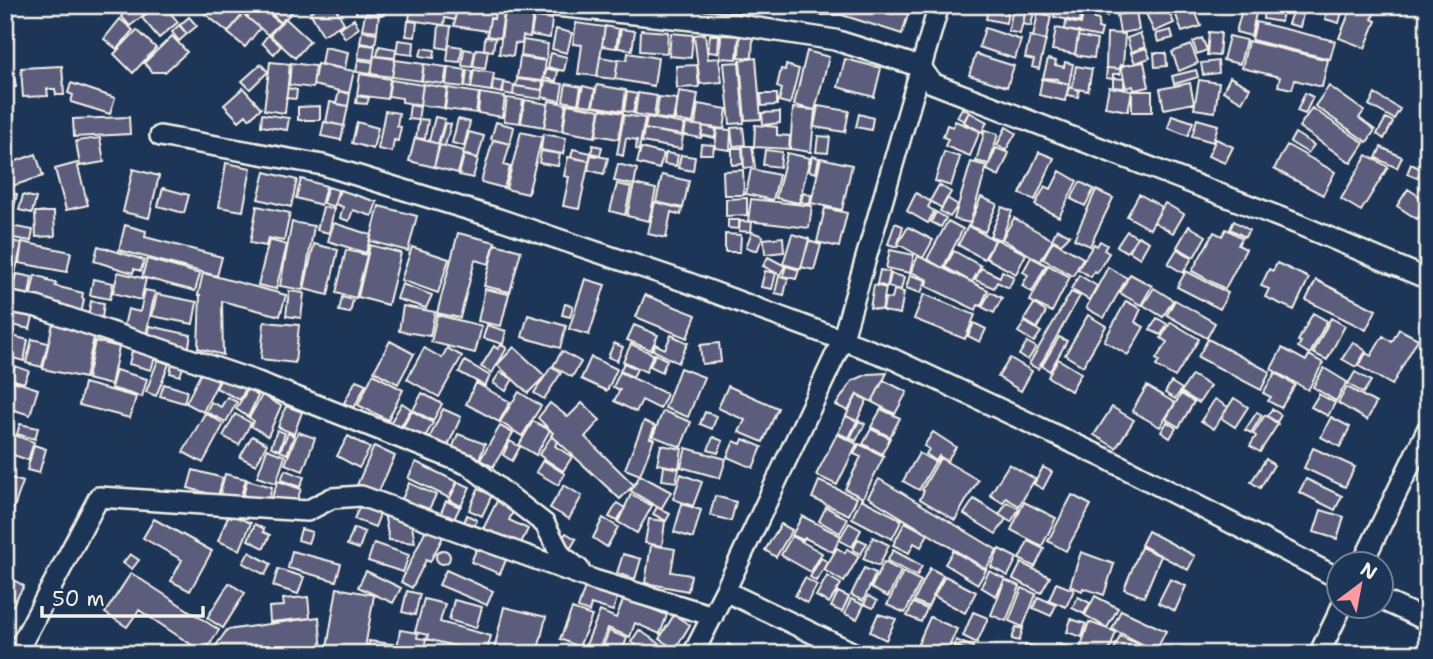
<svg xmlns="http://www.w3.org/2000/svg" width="1433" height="659" font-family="'Shantell Sans',sans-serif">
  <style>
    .building { fill: #5c5b7c; stroke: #f4f1e8; stroke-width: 2 }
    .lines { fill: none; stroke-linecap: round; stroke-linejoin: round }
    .street-casing { stroke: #f4f1e8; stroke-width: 24 }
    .street { stroke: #1d3557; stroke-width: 19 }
  </style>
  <rect width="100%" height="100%" fill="#1d3557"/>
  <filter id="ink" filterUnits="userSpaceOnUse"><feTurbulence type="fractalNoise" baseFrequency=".0143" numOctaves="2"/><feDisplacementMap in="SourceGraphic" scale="14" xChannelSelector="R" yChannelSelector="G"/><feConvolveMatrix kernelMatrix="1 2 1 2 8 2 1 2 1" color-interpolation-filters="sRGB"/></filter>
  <g filter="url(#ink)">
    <path class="building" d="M133 5H145L149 11 130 26 121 16Z
      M158 5H164L178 22 159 38 142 18Z
      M210 5H232L243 14 228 32 204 13Z
      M234 5H255L256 6 247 16Z
      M258 5 280 23 268 35 247 17Z
      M275 5H298V6L281 23 269 11Z
      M322 5H334L344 23 323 35 310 12Z
      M356 5H385L384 15 356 13Z
      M411 5H456L455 20 445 18 444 25 409 20Z
      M457 5 495 10 494 19 490 18 488 31 454 26Z
      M710 5H743L744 11 711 14Z
      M751 5H764L765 11 751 12Z
      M769 5H789V9H769Z
      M789 5H810V14L789 13Z
      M819 5H842V15H819Z
      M845 5 883 7 884 5H911L902 34 842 15Z
      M989 5H1009L1006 23 986 19Z
      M1014 5H1027L1020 34 1008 31Z
      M1061 5 1082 7 1080 22 1054 17 1056 7 1060 8Z
      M1096 5H1108L1107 16 1094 14Z
      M1152 5H1166L1174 23 1154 32 1144 9Z
      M1181 5H1216L1215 10Z
      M1329 5H1344L1339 23 1325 19Z
      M1358 5H1372L1376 9 1372 19 1376 21 1365 48 1339 38 1350 11 1355 12Z
      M1243 6 1257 9 1251 36 1236 32Z
      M1264 7 1283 11 1281 22 1263 19Z
      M1194 8 1201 26 1182 32 1176 15Z
      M1026 9 1034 11 1031 26 1023 24Z
      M495 11 504 13 500 38 487 36 490 19H494Z
      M505 11 533 15 530 37 523 36 522 44 515 43 513 56 499 54Z
      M1136 11 1139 30 1120 33 1117 15Z
      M1292 12 1303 15 1300 27 1288 24Z
      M1038 13 1051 16 1046 40 1033 37Z
      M1083 13 1095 15 1094 19 1099 20 1098 28 1102 29 1100 37 1065 30 1066 21 1081 24Z
      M243 14 260 28 245 47 228 33Z
      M365 14 379 16 377 31 362 29Z
      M189 17 197 26 187 34 180 25Z
      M534 17 552 19 550 38 531 35Z
      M285 18 310 41 295 58 270 35Z
      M120 19 133 30 117 49 104 39Z
      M354 19 359 28 345 38 339 28Z
      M408 21 417 22 415 37 406 36Z
      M1256 22 1335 41 1330 59 1252 40Z
      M576 23 605 27 597 76 578 74 582 45 573 44Z
      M179 25 187 34 179 41 172 32Z
      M439 25 451 26 448 49 437 47Z
      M605 26 619 29 616 48 602 46Z
      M985 28 1021 40 1015 59 979 47Z
      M1056 28 1079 32 1075 54 1052 50Z
      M556 29 572 33 567 53 552 49Z
      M621 29 635 31 632 50 618 48Z
      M137 30 156 48 133 73 114 54Z
      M641 30 668 32 667 53 640 51Z
      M1171 30 1173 38 1158 42 1156 34Z
      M362 31 377 33 375 45 360 43Z
      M1209 32 1221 33 1219 56 1207 55Z
      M671 33 693 35 691 58 669 56Z
      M1107 33 1125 34 1123 66 1120 65V69L1106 68Z
      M1140 33 1145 47 1131 52 1127 38Z
      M705 34 708 59 719 58 722 82 700 84 694 35Z
      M268 35 281 46 274 54 262 43Z
      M710 35H719L718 53 708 52Z
      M721 35 739 36 737 59 720 58Z
      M740 35 753 36 752 58 739 57Z
      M172 36 187 52 165 72H152L144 63Z
      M1030 36 1046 40 1039 69 1032 67 1034 60 1025 58Z
      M1078 36 1097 40 1094 58 1075 55Z
      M1229 36 1246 40 1240 64 1223 60Z
      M485 37 495 38 493 51 484 50Z
      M1202 38 1207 50 1197 54 1193 42Z
      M398 40 414 42 413 55 396 53Z
      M523 40 548 44 546 60 521 56Z
      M1248 41 1328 60 1322 87 1295 80 1292 89 1278 86 1280 77 1242 68Z
      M360 44 375 46 373 60 358 58Z
      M449 45 462 47 460 62 447 61Z
      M1191 45 1198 63 1179 71 1172 52Z
      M379 46 396 49 395 58 377 56Z
      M324 47 348 52 345 69 321 64Z
      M422 48 435 50 434 58 420 56Z
      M1146 48 1150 58 1135 63 1131 53Z
      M464 49 475 51 472 67 462 66Z
      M476 49 488 50 485 69 473 67Z
      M807 51 829 57 815 110 794 105Z
      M551 53 567 57 564 71 548 67Z
      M628 53 658 58 654 86 615 79 618 59 627 60Z
      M1154 53H1166L1167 66 1155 67Z
      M976 54 1014 66 1007 87 969 75Z
      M374 56 395 59 392 77 371 74Z
      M520 57 546 61 543 81 517 78Z
      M600 57 618 60 615 79 597 77Z
      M756 58 761 119 745 120 740 60Z
      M845 59 881 68 874 97 838 87Z
      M1048 59 1056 61 1055 65 1064 67 1065 62 1073 64 1069 84 1058 81V79L1043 78Z
      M358 60 373 62 371 74 356 72Z
      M395 60 424 64 421 81 392 77Z
      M1218 61 1219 73 1203 75 1201 63Z
      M270 62 290 64 285 113 264 110Z
      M739 62 744 123 730 124 724 63Z
      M1144 62 1149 87 1134 90 1133 86 1126 88 1121 66Z
      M291 63 315 66 313 88 289 85Z
      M261 64 268 72 250 89 242 81Z
      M317 64 354 71 349 93 313 85Z
      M424 64 447 67 444 84 422 81Z
      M697 65 699 87 677 88 676 66Z
      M786 65 799 69 790 104 779 101 782 89 777 87 781 69 785 70Z
      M62 66 64 95H56L55 89H47L48 96 23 97 21 68Z
      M1076 66 1092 69 1088 91 1072 88Z
      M448 67 466 70 464 87 446 85Z
      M1107 68 1120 69V74H1113V79L1106 78Z
      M13 69 16 87 5 89V70Z
      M547 69 558 71 556 81 544 78Z
      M467 70 473 71 471 88 465 87Z
      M474 70 494 73 491 91 471 88Z
      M1196 70 1198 77 1174 84 1172 76Z
      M360 74 390 79 387 99 357 95Z
      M1230 77 1250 88 1242 102 1223 91Z
      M1113 78 1124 79V88L1113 87Z
      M517 79 543 82 542 90 516 86Z
      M1042 79 1069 84 1065 101 1039 95Z
      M391 80 423 85 420 105 402 102V98L388 96Z
      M493 80 504 82 502 93 492 91Z
      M1199 80 1219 83 1215 112 1194 109Z
      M545 81 563 84 560 101 542 97Z
      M71 83 115 98 110 114 71 102 73 95 68 93Z
      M504 83 514 85 513 95 503 93Z
      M1190 83 1194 103 1164 109 1160 89Z
      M423 84 447 88 444 108 420 105Z
      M566 84 581 87 578 104 563 101Z
      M597 85 626 90 623 111 593 106Z
      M514 86 543 90 541 99 513 95Z
      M583 86 595 89 592 106 579 104Z
      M1329 86 1364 111 1359 118 1375 130 1367 142 1315 106Z
      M1069 87 1079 90 1078 97 1067 95Z
      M1109 87 1132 91 1128 111 1105 107Z
      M243 88 261 108 249 119 246 115 239 121 224 105Z
      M288 88 297 90 296 99 286 98Z
      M448 88 479 93 476 113 445 109Z
      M339 91 350 94 348 106 336 104Z
      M679 91 698 94 693 123 675 120Z
      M1132 91H1152V112H1132Z
      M627 92 637 94 633 113 624 111Z
      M480 93 505 97 502 117 478 113Z
      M638 93 657 96 654 117 635 114Z
      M1305 93 1313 97 1305 114 1297 111Z
      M761 94H777V105L762 106Z
      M1375 94 1400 109 1394 119 1369 105Z
      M357 96 369 98 367 104 356 103Z
      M659 97 677 99 673 120 656 118Z
      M507 98 523 100 520 123 504 121Z
      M525 100 548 104 544 127 521 123Z
      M549 101 566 104 562 131 544 128Z
      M330 102 348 106 344 126 326 122Z
      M567 104 600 110 595 137 563 131Z
      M698 104 727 109 724 129 695 125Z
      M410 105 420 107 418 120 408 119Z
      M320 106V120H298V107Z
      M818 106 849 111 845 132 814 127Z
      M793 108 815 110 811 152 790 149Z
      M962 108 969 112 964 121 957 117Z
      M1312 108 1364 143 1351 163 1299 127Z
      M601 109 623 113 618 139 596 135Z
      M385 111 399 113 397 126 401 127 398 141 394 140 392 152 378 149Z
      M780 112V123L763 125 762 113Z
      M969 112 987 122 982 132 964 122Z
      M262 114 289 118 287 130 261 126Z
      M859 114 873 118 871 130 856 127Z
      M624 115 645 118 639 150 636 149 637 140 626 138 623 156 617 154Z
      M1172 115 1193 122 1188 136 1168 128Z
      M129 117 130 134 74 137 73 119Z
      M435 117 445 119 438 144 429 141Z
      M647 117 684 124 682 135 645 129Z
      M1386 118 1393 122 1384 139 1377 134Z
      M419 119 428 120 425 139 416 138Z
      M458 119 470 122 464 146 452 143Z
      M1197 119 1218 125 1213 142 1192 136Z
      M955 121 980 131 970 156 945 146 948 139 943 137 947 125 953 127Z
      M324 122 344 126 341 140 321 136Z
      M357 122 378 128 373 149 352 143Z
      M496 122 514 127 510 144 491 139Z
      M445 123 451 124 445 146 439 145Z
      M686 124 703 126 701 138 684 135Z
      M755 125 777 127V135L790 136 789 149 754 147Z
      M703 126 716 129 715 138 701 135Z
      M743 127 745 145 733 146 731 128Z
      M1006 127 1016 133 1006 150 997 145Z
      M644 129 683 136 681 149 642 142Z
      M717 129 731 130 730 150 715 148Z
      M985 130 998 134 989 164 976 161Z
      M469 132 484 136 478 158 463 154Z
      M521 132 542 137 528 194 506 189Z
      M1295 133 1314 145 1308 153 1290 142Z
      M543 134 566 138 563 154 541 150Z
      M818 136 830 137 828 153 816 152Z
      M100 138 104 162 80 166 76 141Z
      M415 138 439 144 434 167 409 161Z
      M1216 139 1233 147 1225 163 1208 156Z
      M493 140 510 144 504 165 510 167 504 188 481 182Z
      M701 144 714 145 713 154H700Z
      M440 145 464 151 458 173 434 167Z
      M593 145 602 147 600 155 591 153Z
      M1287 145 1335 172 1323 195 1274 169Z
      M743 146H752L755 167 744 168Z
      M1381 147 1402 157 1397 168 1376 158Z
      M641 148 664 154 659 169 637 163Z
      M732 148H742L743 164 732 165Z
      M996 148 1009 153 999 176 987 170Z
      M573 149 591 153 589 161 571 157Z
      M765 150 782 152 780 167 763 165Z
      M541 151 560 154 558 166 539 163Z
      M944 152 960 157 951 186 935 181Z
      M1039 152 1054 158 1035 200 1020 194Z
      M666 153 678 155 676 166 664 164Z
      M787 153 810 158 799 203 776 198Z
      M36 154 43 176 6 188 5 165Z
      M464 155 478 159 473 178 459 175Z
      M591 155 608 158 604 174 588 170Z
      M681 155 695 157 693 171 678 168Z
      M1367 155 1388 167 1361 211 1341 199Z
      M812 156 819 158 816 173 809 171Z
      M568 157 589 161 579 209 563 206 569 177 564 176Z
      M821 158 852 165 842 210 811 203Z
      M971 162 987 166 970 223 954 219Z
      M77 163 88 205 66 210 55 169Z
      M226 163 251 168 243 211 219 207Z
      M618 164 637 169 634 185 614 181Z
      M1411 164 1421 169 1417 178 1407 174Z
      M133 169 159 176 149 218 123 212Z
      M751 169 779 175 773 200 746 194Z
      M743 170 744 195H724L723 171Z
      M1060 171 1077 181 1059 217 1035 205 1045 186 1051 189Z
      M265 172 297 180 291 207 258 199Z
      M662 175 689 181 683 208 656 202Z
      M301 179 326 186 321 205 296 198Z
      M1080 182 1094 189 1085 206 1071 199Z
      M617 184 631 187 625 215 610 211Z
      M634 184 656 189 649 221 627 216Z
      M939 185 951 192 942 208 930 201Z
      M328 187 338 190 334 207 323 203Z
      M163 188 189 195 184 213 158 206Z
      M1408 189 1428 202 1417 219 1397 206Z
      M340 190 377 202 372 216 353 210 349 221 340 218 343 207 335 204Z
      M1096 190 1113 198 1090 246 1074 239Z
      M5 192 17 194 12 216 5 214Z
      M803 193 811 195 810 204 801 202Z
      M916 193 931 202 928 207 934 211 928 223 907 211Z
      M1139 194 1162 207 1150 229 1127 216Z
      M23 195 36 198 32 213 19 210Z
      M981 197 997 204 985 232 969 226Z
      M747 198V215L726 216V199Z
      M947 198 958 205 950 217 940 211Z
      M751 199 812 206 809 228 748 221Z
      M655 202 682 209 681 215 671 212 666 238 648 234Z
      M1165 203 1184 214 1173 233 1154 222Z
      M257 206 290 213 284 241 268 238 266 246 250 243Z
      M379 206 417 216 408 251 370 241Z
      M323 207 334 209 329 233 317 230Z
      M1002 207 1012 211 1001 240 990 236Z
      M825 208 847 213 839 247 817 242Z
      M35 212H54L55 236 36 237Z
      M936 212 946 218 941 227 931 222Z
      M1014 218 1053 240 1040 261 1002 239Z
      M728 220H739V229L728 228Z
      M740 221 752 222 751 232 739 231Z
      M948 221 963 229 943 268 927 259Z
      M1234 221 1249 230 1245 237 1230 229Z
      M292 222 314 226 303 290 280 286Z
      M334 223 371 235 366 253 328 241Z
      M895 223 903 226 897 247 888 244Z
      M125 225 146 231 145 237 222 257 217 276 119 250Z
      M10 226 33 230 31 241 8 237Z
      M968 226 995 240 984 259 958 245Z
      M1189 226 1206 236 1194 257 1177 247Z
      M908 227 933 240 923 258 898 244Z
      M1057 229 1070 235 1061 244 1052 239Z
      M1226 229 1242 238 1238 245 1246 249 1225 289 1192 271 1214 232 1222 236Z
      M1127 231 1137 237 1127 252 1117 246Z
      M752 232 763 236 757 251 746 247Z
      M458 233 495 242 489 264 475 260 460 318 437 313Z
      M725 234 741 235 740 252H725Z
      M792 234 809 239 801 269 783 264Z
      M1138 236 1149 242 1140 258 1129 251Z
      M783 237 784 252 765 254 764 239Z
      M996 239 1026 254 1016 274 986 258Z
      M269 240 287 245 276 289 258 285Z
      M11 241 22 243 10 296 5 294V267Z
      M809 241 821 245 814 270 801 267Z
      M1053 241 1083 258 1073 276 1043 259Z
      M1100 241 1107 245 1104 250 1109 253 1097 273 1094 271 1091 277 1078 269 1094 244 1097 246Z
      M22 242 71 252 67 272 19 263Z
      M314 244 338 250 328 295 304 289Z
      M495 244 521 251 510 292 484 286Z
      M370 245 401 253 388 305 358 297Z
      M98 246 144 260 141 271 134 269 133 273 94 261Z
      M412 247 449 259 438 293 401 280Z
      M1177 249 1192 258 1183 273 1168 264Z
      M346 250 367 255 356 298 336 293Z
      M890 250 914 255 910 273 886 268Z
      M954 251 981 266 972 282 945 267Z
      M918 256 988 290 981 306 978 305 976 310 926 286 928 280 911 272Z
      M768 257 785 266 780 275 763 266Z
      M1031 257 1046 265 1032 292 1022 286 1028 275 1023 272Z
      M147 259 200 274 195 291 142 277Z
      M1277 263 1309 278 1294 310 1265 297 1269 289 1261 286 1269 269 1273 271Z
      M1048 265 1070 277 1052 312 1030 301Z
      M786 266 799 270 796 279 783 276Z
      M1108 267 1127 278 1104 318 1086 308Z
      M981 268 1000 277 1002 271 1014 277 1009 288 997 282 994 288 975 280Z
      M880 270 890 272 887 287 877 284Z
      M765 271 776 273 772 289 761 287Z
      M1186 271 1228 293 1220 309 1177 287Z
      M118 272 146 279 141 300 113 293Z
      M203 273 286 295 280 316 222 301 223 355 198 348 200 295H198Z
      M17 274 32 277 28 301 12 298Z
      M891 274 904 277 901 290 888 287Z
      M1130 274 1152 286 1141 305 1120 293Z
      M35 275 48 279 47 281 56 283 55 286 83 293 82 298 84 299 81 315 29 303Z
      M910 275 926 280 921 293 906 288Z
      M1079 275 1097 286 1089 300 1071 289Z
      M779 276 788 278 784 295 775 293Z
      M93 279 113 283 110 299 90 295Z
      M585 279 605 285 589 335 569 329Z
      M1316 280 1376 310 1366 330 1306 300Z
      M402 284 432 295 426 308 397 299Z
      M874 285 886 288 882 310 870 308Z
      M1154 288 1173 300 1163 317 1143 305Z
      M485 289 509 294 501 326 478 321Z
      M145 290 155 292 146 335 123 331 128 309 140 312Z
      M894 290 904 292 900 314 883 311 885 298 892 299Z
      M289 291 304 293 301 318 286 316Z
      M990 292 1002 298 994 313 982 307Z
      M1071 292 1080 296 1038 369 1029 364Z
      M157 294 197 302 193 324 152 316Z
      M924 294 975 315 965 339 914 319Z
      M645 295 696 315 687 338 636 317Z
      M342 297 353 300 350 313 339 311Z
      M1175 300 1215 323 1207 338 1167 315Z
      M91 301 104 303 102 318 88 316Z
      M1126 301 1141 309 1135 322 1144 327 1128 355 1104 341Z
      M565 304 573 306 570 317 562 315Z
      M1034 304 1046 312 1037 328 1024 320Z
      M403 306 435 312 430 336 399 331Z
      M5 307 13 309 5 339Z
      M16 308 34 313 30 329 12 325Z
      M1313 313 1327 321 1310 354 1298 347 1301 342 1298 341Z
      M437 315 482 326 475 353 431 342Z
      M528 315 566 326 560 348 522 337Z
      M1088 315 1106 326 1083 366 1065 355Z
      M1157 318 1167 324 1161 335 1150 330Z
      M1331 318 1345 326 1327 360 1313 353Z
      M264 322 299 325 295 363 261 359Z
      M1025 322 1041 332 1034 342 1018 332Z
      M1171 322 1199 339 1175 377 1156 366 1159 361 1156 359 1167 342 1161 338Z
      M53 323 95 333 85 378 43 369Z
      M974 323 986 329 980 342 968 336Z
      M487 325 506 331 503 344 483 338Z
      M634 325 658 335 651 350 627 340Z
      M150 326 191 335 188 351 147 343Z
      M1399 329 1418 339 1392 385 1359 366 1366 353 1371 356 1383 336 1392 342Z
      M8 335 28 340 24 361 5 356Z
      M671 335 688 343 678 363 653 350 655 344 665 349Z
      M1059 337 1067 341 1050 371 1042 366Z
      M32 339 48 343 42 367 26 363Z
      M1208 339 1270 372 1261 390 1198 357Z
      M95 341 119 347 111 385 87 379Z
      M390 341 414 354 398 384 374 371Z
      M1027 342 1036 347 1028 360 1019 355Z
      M1353 342 1366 351 1356 367 1342 359Z
      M614 343 623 347 617 361 608 357Z
      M719 343 721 362 702 364 700 345Z
      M631 344 653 354 646 372 623 361Z
      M501 345 507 348 492 373 481 367 494 346 498 349Z
      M514 347 545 376 528 393 497 365Z
      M424 348 442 358 447 348 462 356 439 397 407 379Z
      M1282 348 1306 361 1309 355 1323 363 1308 390 1271 369Z
      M132 351 155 357 151 370 129 364Z
      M562 351 581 362 572 377 553 366Z
      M655 354 667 360 662 372 650 366Z
      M591 357 617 369 607 391 581 379Z
      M1010 358 1032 371 1021 391 998 377Z
      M1058 359 1081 373 1071 391 1048 377Z
      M158 360 169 364 156 396 146 392Z
      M465 361 490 376 485 386 459 372Z
      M172 363 183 367 180 376 170 373Z
      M624 363 637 369 633 377 620 371Z
      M15 366 29 371 24 383 11 379Z
      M551 367 561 373 544 399 534 393Z
      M680 368 704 377 688 417 665 408Z
      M1324 368 1347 382 1336 401 1313 387Z
      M203 369 220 378 203 412 186 403Z
      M116 370 147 379 142 397 111 388Z
      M500 372 513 379 506 391 493 383Z
      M620 372 667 394 660 409 642 400 636 412 614 401 620 390 613 387Z
      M1355 372 1371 381 1363 393 1348 384Z
      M887 373 872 402 857 394 848 411 836 405 852 381 868 374Z
      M1275 373 1295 385 1281 408 1268 401 1271 397 1263 393Z
      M373 374 403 390 388 420 358 405Z
      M223 375 246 388 240 400 216 388Z
      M1192 375 1210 386 1199 403 1181 392Z
      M10 380 38 389 30 415 5 407V395Z
      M356 380 366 384 354 408 344 403Z
      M883 380 907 392 895 414 872 402Z
      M1171 382 1182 389 1175 399 1165 393Z
      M84 383 136 397 130 418 79 405Z
      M476 383 510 402 499 422 466 404Z
      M164 384 187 391 184 403 160 396Z
      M728 386 778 408 763 442 739 432 745 420 718 408Z
      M1147 386 1175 403 1160 427 1132 411Z
      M1347 387 1376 403 1367 420 1338 403Z
      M248 389 258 396 248 417 236 409Z
      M519 392 541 406 522 436 500 422Z
      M422 393 442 404 433 421 413 410Z
      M1181 394 1194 402 1179 427 1166 419Z
      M1319 394 1335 403 1328 416 1311 407Z
      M262 395 281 406 268 436 251 426 254 421 249 418Z
      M857 395 867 400 857 421 846 416Z
      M227 397 237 402 226 422 206 412 211 402 221 407Z
      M1234 398 1248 407 1235 427 1221 418Z
      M1215 399 1228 407 1214 429 1201 421Z
      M402 403 411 409 399 430 389 425Z
      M550 403 568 417 582 403 600 420 585 437 634 485 620 499 551 435 553 433 538 418Z
      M286 406 302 412 294 434 278 427Z
      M1112 407 1134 420 1116 448 1094 435Z
      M443 409 461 417 446 450 428 441Z
      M881 409 900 418 890 437 871 427Z
      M1272 409 1281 415 1277 422 1267 416Z
      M412 411 433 423 422 442 401 430Z
      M663 411 691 422 681 447 653 436Z
      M705 412 717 416 712 429 700 424Z
      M1257 412 1262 415 1251 433 1245 430Z
      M205 413 224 424 203 463 183 452Z
      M235 414 251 423 239 445 223 436Z
      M1265 415 1278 424 1260 452 1250 446 1256 436 1253 434Z
      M846 416 857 421 849 438 838 433Z
      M1331 417 1350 427 1340 447 1321 437Z
      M533 421 550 430 536 455 519 445Z
      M644 421 655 426 650 438 654 439 640 475 625 469Z
      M859 421 865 424 856 441 850 438Z
      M1167 422 1176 428 1170 438 1161 432Z
      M20 424 38 428 35 439 17 434Z
      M500 426 513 433 493 467 480 460Z
      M871 429 890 438 882 454 863 444Z
      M277 430 285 433 279 450 271 447Z
      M5 432 34 442 28 460 5 452Z
      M298 432 315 438 303 471 285 464Z
      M933 432 956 447 947 461 939 456 936 461 926 454 929 449 924 446Z
      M288 433 294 436 287 454 280 451Z
      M458 434 485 444 478 462 451 451Z
      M837 434 857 444 837 485 816 475Z
      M252 436 267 444 256 465 240 457Z
      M348 436 370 448 359 468 337 456Z
      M551 437 558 441 555 446 572 457 563 471 539 455Z
      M713 437 723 441 718 453 708 450Z
      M743 439 762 447 753 468 727 457 734 441 741 444Z
      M510 441 520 447 512 461 503 455Z
      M859 444 884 456 863 498 845 489 861 457 854 454Z
      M34 445 46 449 39 473 27 470Z
      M661 445 682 449 679 468 657 464Z
      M374 446 395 456 377 495 357 485Z
      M686 448 726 459 720 478 681 467Z
      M1313 448 1355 467 1345 487 1304 468Z
      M267 449 285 456 276 483 257 477Z
      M919 453 935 462 919 490 903 481Z
      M940 458 978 480 955 520 920 499 924 491 922 490Z
      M1266 459 1274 465 1260 488 1251 482Z
      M543 460 565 474 558 485 536 472Z
      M416 462 457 482 449 498 408 478Z
      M1009 464 1035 479 1019 506 1006 498 1003 503 990 495Z
      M664 466 679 469 676 482 662 480Z
      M1043 467 1052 472 1043 489 1034 484Z
      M193 470 223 478 218 496 188 488Z
      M285 470 304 477 300 487 281 480Z
      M225 474 246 479 240 499 220 494Z
      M681 474 702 482 693 506 673 499Z
      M640 475 671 492 661 509 631 491Z
      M5 476 23 482 5 533Z
      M879 479 997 550 986 569 868 497Z
      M1306 479 1342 496 1335 510 1299 492Z
      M247 480 272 487 268 503 243 497Z
      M278 481 301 489 294 508 271 500Z
      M819 481 857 498 849 515 812 498Z
      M458 482 470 487 461 506 449 500Z
      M409 483 436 495 428 511 402 499Z
      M564 485 582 496 569 519 550 508Z
      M478 489 492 495 482 516 469 510Z
      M631 494 652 506 637 533 618 522Z
      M1072 495 1091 505 1066 551 1048 541Z
      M715 496 736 502 731 521 710 515Z
      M498 499 515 508 509 520 528 529 517 551 481 533Z
      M861 499 902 520 892 539 852 518Z
      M974 499 1006 519 996 534 964 514Z
      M362 501 382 509 375 527 354 519Z
      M446 501 460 507 452 523 439 517Z
      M1007 502 1019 509 1011 522 999 515Z
      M1024 502 1056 518 1042 546 1011 530Z
      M617 503 625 508 617 521 609 517Z
      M682 504 701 510 693 538 674 532Z
      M657 507 670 514 666 521 653 514Z
      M826 507 848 519 840 533 819 521Z
      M1321 510 1344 517 1337 539 1314 532Z
      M384 513 411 520 415 543 389 540Z
      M229 514 251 523 240 550 218 541Z
      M467 515 477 520 472 532 462 528Z
      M802 516 841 536 833 552 805 538 803 540 792 535Z
      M603 518 618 527 607 547 593 538Z
      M154 519 212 551 190 591 171 581 182 560 143 538Z
      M649 519 665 521 662 546 645 543Z
      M905 522 928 534 921 547 914 543 909 553 893 545Z
      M849 523 861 530 852 547 839 540Z
      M255 524 264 529 263 532 270 535 264 548 248 540Z
      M781 524 792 530 776 557 765 550Z
      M354 528 365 532 359 549 347 545Z
      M301 529 312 532 308 543 298 540Z
      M426 529 443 537 430 562 426 560 412 588 401 582Z
      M1148 531 1195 556 1188 570 1141 545Z
      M566 533 576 539 569 551 558 545Z
      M792 536 822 553 811 572 781 555Z
      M873 537 889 545 879 566 863 559Z
      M858 539 867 543 861 554 853 550Z
      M1028 541 1044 549 1035 567 1019 559Z
      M1426 542 1428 543V567L1417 562Z
      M374 543 409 555 403 572 368 561Z
      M651 545 675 549 671 572 691 575 688 591 645 583Z
      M1141 547 1161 556 1144 597 1124 589Z
      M477 548 506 560 500 574 471 562Z
      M837 548 845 553 847 549 859 556 844 582 824 570Z
      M999 549 1017 558 1008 576 991 567Z
      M436 557a7 7 0 1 1 14 0a7 7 0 1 1-14 0Z
      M893 550 922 566 917 576 887 561Z
      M292 551 341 564 336 581 288 568Z
      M953 551 986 570 978 584 945 564Z
      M249 552 271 564 265 575 243 563Z
      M1081 552 1114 564 1104 595 1083 588 1082 591 1070 586Z
      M130 554 139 560 132 569 123 563Z
      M623 554 641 559 635 579 617 573Z
      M821 558 828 562 816 581 810 577Z
      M884 562 901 571 888 597 871 588Z
      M1021 563 1050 577 1041 593 1013 579Z
      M864 568 876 573 863 601 851 595Z
      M930 568 943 575 928 607 914 601Z
      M278 569 304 577 298 594 273 586Z
      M446 570 493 591 487 605 439 585Z
      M366 571 401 588 393 603 358 587Z
      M989 571 1005 579 996 596 981 587Z
      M903 572 921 581 905 613 887 605Z
      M131 573 219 630 204 653 139 610 127 627 105 613Z
      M7 576 24 586 12 606 5 602Z
      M827 576 841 584 829 603 816 596Z
      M945 576 976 592 965 613 934 596Z
      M805 578 817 585 807 603 795 596Z
      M1170 579 1186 586 1175 611 1158 603Z
      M1005 580 1020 586 1006 621 991 615Z
      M229 583 245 593 223 628 207 618Z
      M1056 583 1074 590 1066 607 1049 600Z
      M585 587 617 598 613 611 591 604 589 612 578 608Z
      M337 588 374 595 364 654H326Z
      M1022 588 1036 594 1023 627 1009 621Z
      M407 591 420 594 415 615 402 612Z
      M838 592 849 597 842 612 831 607Z
      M868 596 877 601 873 608 864 604Z
      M1095 596 1118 608 1107 628 1085 615Z
      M308 597 310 618 270 622 269 607 284 606 283 599Z
      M1038 597 1056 605 1051 616 1033 608Z
      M1078 597 1090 603 1084 614 1072 608Z
      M624 598 667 615 660 634 635 623 630 637 608 628 598 652 585 647 600 611 616 618Z
      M424 599 445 604 440 622 491 636 486 654 427 639 428 635 415 632Z
      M851 599 864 605 857 619 845 614Z
      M454 600 482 607 476 628 449 620Z
      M913 603 927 609 921 622 907 616Z
      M504 607 546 617 537 654H493Z
      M572 609 592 616 579 647 560 639Z
      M1121 610 1166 631 1156 651 1112 629Z
      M973 612 988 618 977 643 963 636Z
      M878 614 896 619 886 640 870 632Z
      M674 615 690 625 675 649 659 639Z
      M319 617 322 650 289 654H216L217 644 227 630Z
      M930 617 957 629 946 654H935L917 646Z
      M1071 619 1086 624 1082 637 1067 632Z
      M1089 622 1116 632 1108 654H1094L1080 649Z
      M1016 627 1023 629 1019 641 1012 639Z
      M400 630 418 633 417 638 426 639 423 654H396Z
      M639 630 672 652 671 654H642L644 650 631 642Z
      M609 631 627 638 621 654H600Z
      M1120 636 1153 650 1151 654H1112Z
      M956 640 973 647 971 652 954 645Z
      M369 641 393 644 392 654H367Z
      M1056 643 1068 647 1066 654H1053Z
      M728 644 745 654H722Z
      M1026 644 1052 653V654H1023Z
      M954 646 972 654H951Z"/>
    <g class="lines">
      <g class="street-casing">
        <path id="street" d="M545 5 733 24 835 40 921 67 932 83 1295 223 1428 279
          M160 136 323 165 499 219 686 282 891 358 1111 461 1338 578
          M5 301 37 307 258 382 469 465 545 524 561 555 579 569
          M1362 564 1428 428
          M725 591 856 654
          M1380 599 1428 621
          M16 654 99 497 307 511 332 498 361 496 594 580 713 616
          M693 654 725 591 842 341 939 5
          M1319 654 1342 606"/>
      </g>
      <use href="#street" class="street"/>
    </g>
  </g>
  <rect width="1433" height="659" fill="none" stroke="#1d3557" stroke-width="28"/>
  <rect x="14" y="14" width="1405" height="631" fill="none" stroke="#f4f1e8" stroke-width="2.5" filter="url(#ink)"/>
  <g transform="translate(1360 585) rotate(32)"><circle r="33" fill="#1d3557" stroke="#738091" stroke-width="2"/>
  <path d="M0-5L12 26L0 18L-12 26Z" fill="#ff9aa2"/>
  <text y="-10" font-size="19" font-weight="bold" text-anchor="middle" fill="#f4f1e8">N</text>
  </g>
  <path d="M42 606v10h161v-10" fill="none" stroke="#f4f1e8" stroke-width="3.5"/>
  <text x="52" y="606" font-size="21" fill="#f4f1e8" stroke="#1d3557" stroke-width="5" paint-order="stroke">50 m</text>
</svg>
